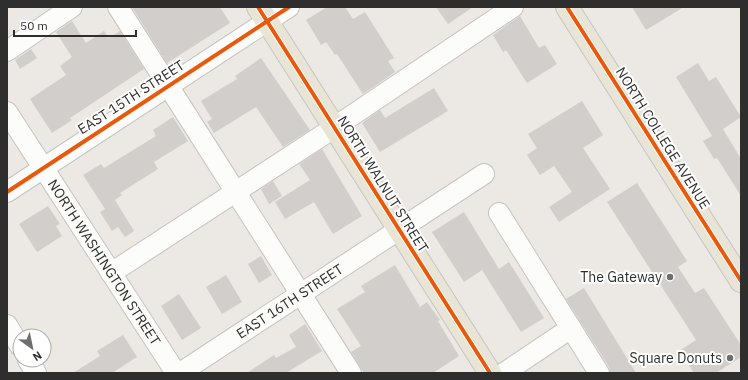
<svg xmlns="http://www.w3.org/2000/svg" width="748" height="380" font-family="'IBM Plex Sans',sans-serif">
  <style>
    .building { fill: #d1cecb }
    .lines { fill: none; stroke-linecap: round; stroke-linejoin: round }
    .minor-casing { stroke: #c5c4c5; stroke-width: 22 }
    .major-casing { stroke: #c6c5c4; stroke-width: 24 }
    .minor { stroke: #fcfcfb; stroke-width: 20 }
    .major { stroke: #e8e4d6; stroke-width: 22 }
    .cycleway-casing { stroke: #fff; stroke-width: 6 }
    .cycleway { stroke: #e8590c; stroke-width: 4 }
    .poi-dot { fill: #706f6e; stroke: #fff; stroke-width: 1.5 }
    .labels { text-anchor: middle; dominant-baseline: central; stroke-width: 4; stroke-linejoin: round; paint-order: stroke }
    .street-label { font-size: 14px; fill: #2e2e2e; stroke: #fff }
    .poi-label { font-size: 14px; fill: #2e2e2e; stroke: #fff; text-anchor: end }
  </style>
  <rect width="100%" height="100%" fill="#ece8e4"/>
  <path class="building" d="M132 7H220L230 23 167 63Z
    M327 7H345L353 19 365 12 394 58 388 61 395 72 363 94 337 54 335 55 326 42 321 45 306 20Z
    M436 7H473L448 24Z
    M632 7H684L646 30Z
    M520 16 539 48 545 45 557 64 527 83 506 50 503 52 493 35Z
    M72 21 86 43 104 31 109 38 120 31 144 69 70 118 72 120 52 133 30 99 66 75 60 66 72 57 56 32Z
    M31 49 37 58 20 69 15 60Z
    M261 58 310 130 283 147 256 107 214 133 207 122 212 119 201 101 237 79 235 76Z
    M698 63 709 81 716 77 741 117 723 129 741 159V196L717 158 714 159 703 141 712 136 676 77Z
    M434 88 448 111 380 152 362 123 380 110 385 118Z
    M582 101 603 135 583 148 610 189 559 222 549 207 572 192 554 166 540 175 527 155 537 148 528 134Z
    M173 117 188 141 154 162 158 169 120 193 122 195 115 200 134 231 125 237 118 227 112 231 100 212 105 209 83 175 101 164 104 168 156 136 153 130Z
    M322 149 362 216 333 234 314 202 285 219 275 202 310 180 299 164Z
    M273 181 282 196 269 204 261 189Z
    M637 183 687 261 678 267 695 293 704 288 741 345V357L716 373H694L679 351 696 340 607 202Z
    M48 206 60 224 56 226 62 236 37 252 19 224Z
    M464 212 499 269 509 262 544 318 521 332 482 270 464 282 432 232Z
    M261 256 272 275 259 283 248 264Z
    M395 265 420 307 427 302 440 320 438 321 459 356 433 373H364L351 352 361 346 337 309 365 292 361 286Z
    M226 275 242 302 222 314 206 287Z
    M584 288 636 373H610L609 367 566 299Z
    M179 294 201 328 182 340 161 306Z
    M305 324 322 351 286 373H247L274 355 276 358 296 347 289 335Z
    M123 335 137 357 112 373H73L100 356 97 351Z"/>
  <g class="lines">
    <g class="minor-casing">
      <g id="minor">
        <path d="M118 7 351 373"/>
        <path d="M7 51 72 7"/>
        <path id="s1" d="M7 112 176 373"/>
        <path d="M7 192 289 7"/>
        <path d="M499 213 599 373"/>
        <path d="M111 273 323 135 513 7"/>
        <path d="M7 325 20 346"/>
        <path d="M28 360 36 373"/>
        <path id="s2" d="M180 373 484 174"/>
        <path d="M504 373 571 328"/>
      </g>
    </g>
    <g class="major-casing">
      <path id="major" d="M258 7 490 373
        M567 7 741 281"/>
    </g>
    <use href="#minor" class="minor"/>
    <use href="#major" class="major"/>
    <g class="cycleway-casing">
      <path id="cycleway" d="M258 7 490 373
        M567 7 741 281
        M7 192 289 7"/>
    </g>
    <use href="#cycleway" class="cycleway"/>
  </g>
  <g class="poi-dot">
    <circle cx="670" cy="277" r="4"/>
    <circle cx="730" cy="358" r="4"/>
  </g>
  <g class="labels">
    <g class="street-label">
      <text transform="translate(131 97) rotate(-33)">EAST 15TH STREET</text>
      <text transform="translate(663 138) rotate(58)">NORTH COLLEGE AVENUE</text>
      <text transform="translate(383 184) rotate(58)">NORTH WALNUT STREET</text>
      <text stroke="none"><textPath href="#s1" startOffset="179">NORTH WASHINGTON STREET</textPath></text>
      <text stroke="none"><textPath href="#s2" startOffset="131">EAST 16TH STREET</textPath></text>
    </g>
    <g class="poi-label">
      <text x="662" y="277">The Gateway</text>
      <text x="722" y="358">Square Donuts</text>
    </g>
  </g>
  <rect width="748" height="380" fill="none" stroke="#2e2e2e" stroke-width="16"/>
  <g transform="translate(32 348) rotate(147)"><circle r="19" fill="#ffffff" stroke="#ababab"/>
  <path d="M0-3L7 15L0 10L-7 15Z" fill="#706f6e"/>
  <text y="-6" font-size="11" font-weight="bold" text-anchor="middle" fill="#2e2e2e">N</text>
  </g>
  <path d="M14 30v6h122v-6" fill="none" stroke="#2e2e2e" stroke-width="2"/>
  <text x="20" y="30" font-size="12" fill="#2e2e2e" stroke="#ffffff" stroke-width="3" paint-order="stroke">50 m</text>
</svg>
